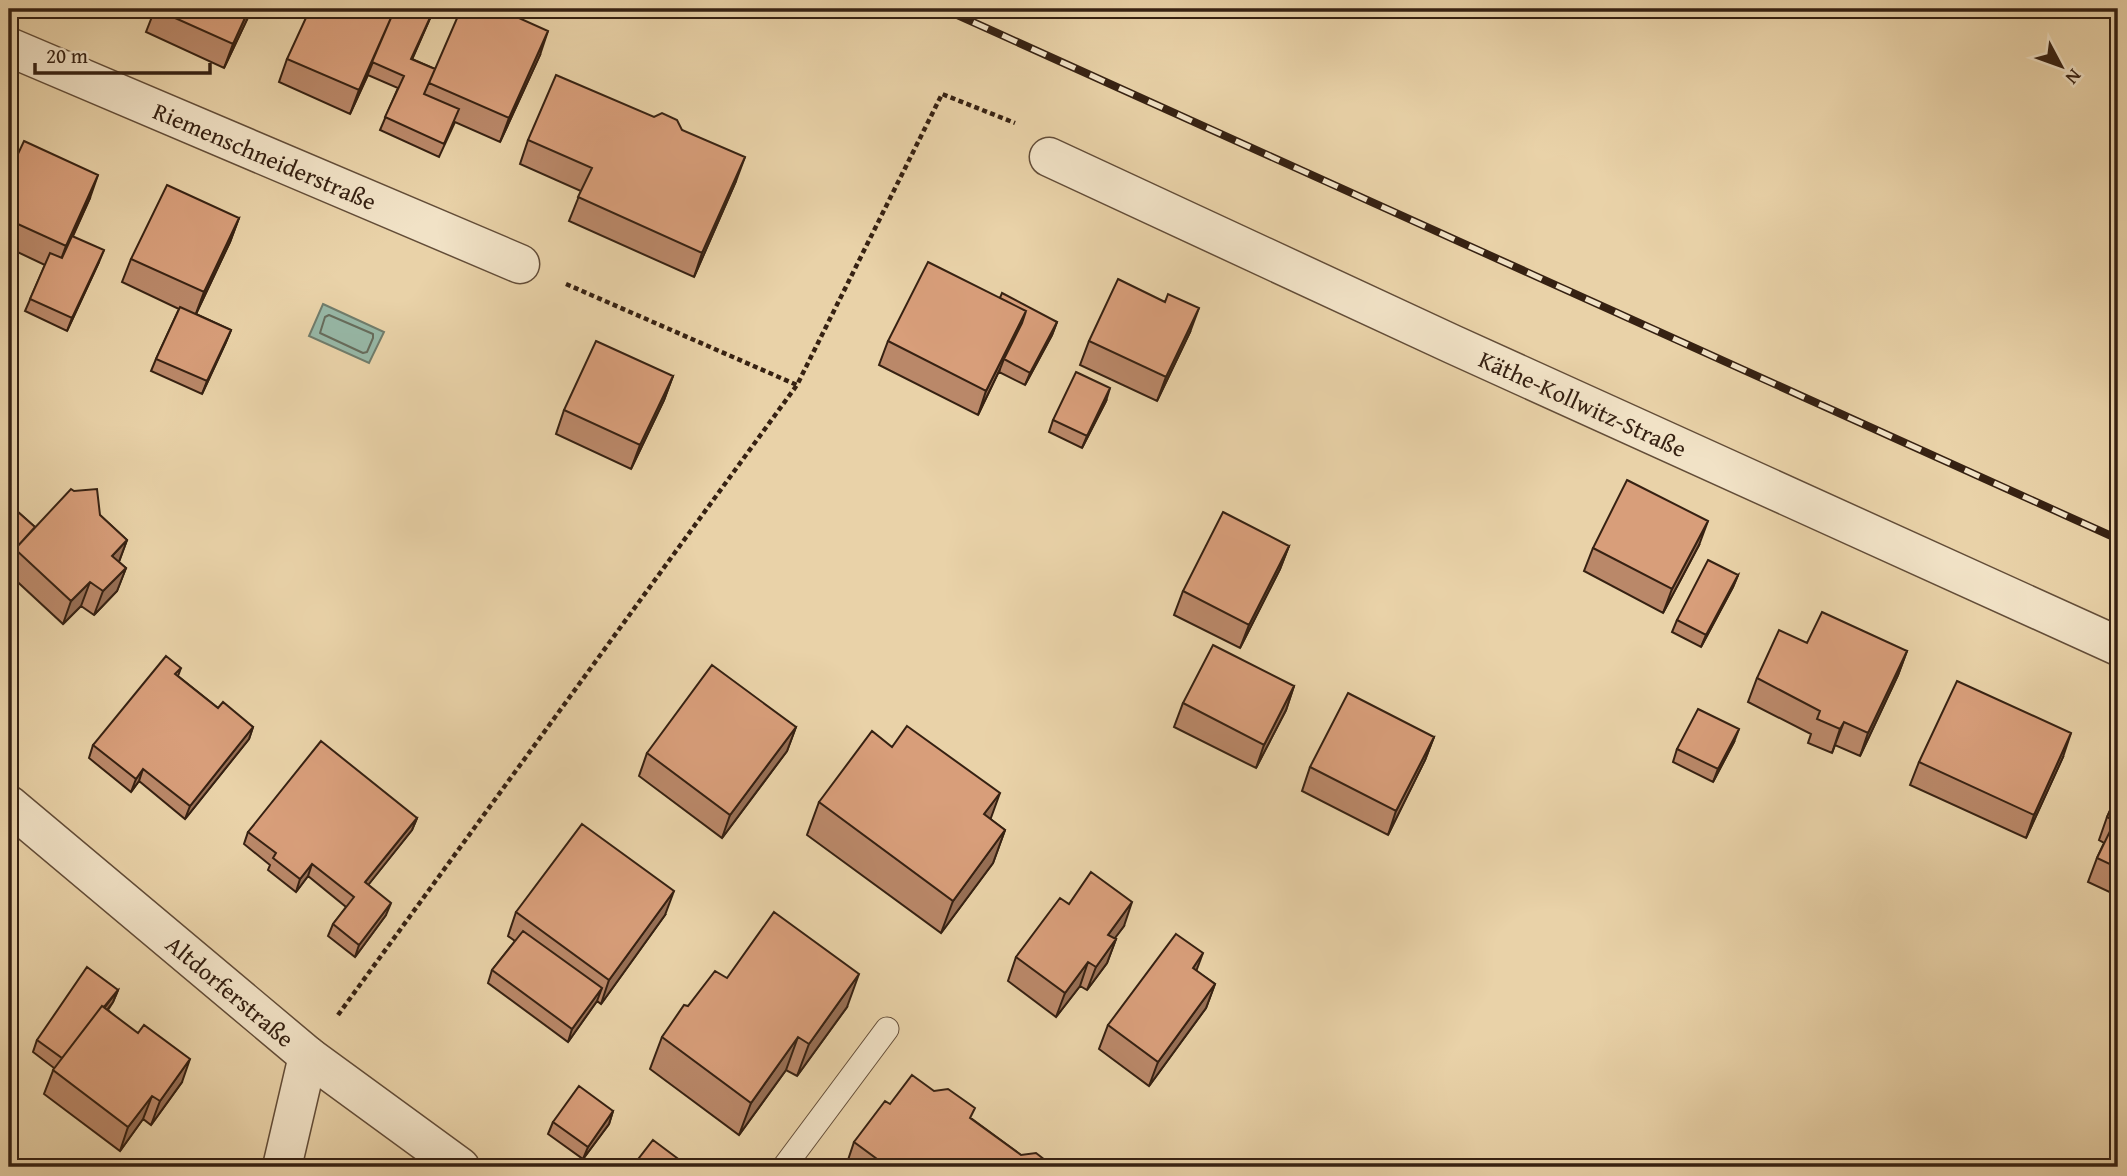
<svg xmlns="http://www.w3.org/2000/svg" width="2127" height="1176" font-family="'Gentium Book Plus',serif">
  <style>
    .water { fill: #97b8a7; stroke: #707c6b; stroke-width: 2 }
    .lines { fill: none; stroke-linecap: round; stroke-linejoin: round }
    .shore { stroke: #666c5c; stroke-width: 2 }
    .lane-casing { stroke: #634d38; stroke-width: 25 }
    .street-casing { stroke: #634d38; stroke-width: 41 }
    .path { stroke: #362112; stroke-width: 4.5; stroke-dasharray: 5 3.5; stroke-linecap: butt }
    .lane { stroke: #f1e2c6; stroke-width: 23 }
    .street { stroke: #f1e2c6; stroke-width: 38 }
    .rail-casing { stroke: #362112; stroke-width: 8 }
    .rail { stroke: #f1e2c6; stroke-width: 5; stroke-dasharray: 16; stroke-linecap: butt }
    .wall { fill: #ba8869; stroke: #362112; stroke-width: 2 }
    .shaded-wall { fill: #976f55; stroke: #362112; stroke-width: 2 }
    .building { fill: #d89e7a; stroke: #362112; stroke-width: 2 }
    .labels { text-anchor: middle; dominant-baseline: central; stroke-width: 6; stroke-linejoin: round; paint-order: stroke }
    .street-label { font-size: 24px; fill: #362112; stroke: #f1e2c6 }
  </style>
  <rect width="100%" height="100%" fill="#e9d2a8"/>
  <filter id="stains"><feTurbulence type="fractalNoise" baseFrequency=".00286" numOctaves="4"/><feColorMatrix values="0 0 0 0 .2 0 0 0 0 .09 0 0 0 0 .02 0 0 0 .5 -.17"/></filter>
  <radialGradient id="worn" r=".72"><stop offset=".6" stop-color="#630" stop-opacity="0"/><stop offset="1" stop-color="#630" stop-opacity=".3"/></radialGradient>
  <path class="water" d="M323 304 384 332 369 363 309 336Z"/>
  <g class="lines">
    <path class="shore" d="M329 315 373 334V338L367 352 363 353 320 333 325 317Z"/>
    <g class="lane-casing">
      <path id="lane" d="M784 1167 887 1029"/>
    </g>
    <g class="street-casing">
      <g id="street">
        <path id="s1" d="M9 47 520 264"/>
        <path id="s2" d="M1049 157 1452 344 2118 646"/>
        <path id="s3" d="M9 805 308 1056 460 1167"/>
        <path d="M282 1167 308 1056"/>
      </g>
    </g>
    <path class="path" d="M566 284 797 385 942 94 1015 123
      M338 1015 797 385"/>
    <use href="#lane" class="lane"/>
    <use href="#street" class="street"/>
    <g class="rail-casing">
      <path id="rail" d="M944 9 2118 539"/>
    </g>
    <use href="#rail" class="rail"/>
  </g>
  <path class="wall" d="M80 9H90L89 13Z
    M155 9H252L224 68 146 32Z
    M393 10 431 16 412 59 435 69 540 55 500 142 455 122 439 157 380 130 398 88 368 75 350 114 279 82 287 59Z
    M682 130 736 181 694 277 569 221 581 191 520 164 528 140Z
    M9 173 90 198 73 236 99 262 67 331 25 311 45 265 9 248Z
    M239 218 230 242 196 314 231 330 226 342 202 394 151 371 156 359 179 309 122 282 131 259Z
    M1000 298 1057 322 1052 335 1025 385 999 372 1000 369 978 415 879 365 888 341Z
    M1190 332 1157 401 1080 365 1089 341Z
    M673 376 664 400 631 469 556 434 564 410Z
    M1106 401 1082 448 1049 432 1053 420Z
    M9 504 35 527 100 515 127 540 119 562 126 568 117 591 94 615 81 606 63 624 9 574Z
    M1699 545 1663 613 1584 571 1593 548Z
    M1289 546 1280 569 1240 648 1174 615 1183 591Z
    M1738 575 1733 587 1701 647 1672 632 1677 620Z
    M1807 643 1907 651 1898 675 1860 756 1835 745 1832 753 1808 743 1811 734 1748 702 1757 678Z
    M181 668 178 676 218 708 253 727 249 739 185 819 139 781 131 792 89 758 93 745Z
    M1294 686 1286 710 1256 768 1174 727 1183 703Z
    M796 727 787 751 722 838 639 776 647 753Z
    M1434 737 1425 760 1388 835 1302 791 1310 767Z
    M1734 742 1713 782 1673 762 1677 749Z
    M2063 757 2026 838 1910 785 1919 762Z
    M2118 793V896L2088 882 2097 858 2104 843 2099 840 2107 817Z
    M819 802 990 819 1005 830 993 863 941 933 807 835Z
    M417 818 412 830 368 885 386 915 355 957 328 936 333 924 346 907 308 876 296 892 268 870 270 865 244 844 248 832Z
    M1069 904 1124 926 1114 939H1116L1107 963 1087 990 1080 986 1056 1017 1008 981 1016 957Z
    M516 912 665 915 601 1004 597 1001 568 1042 488 983 492 970 515 941 508 936Z
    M1196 971 1215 984 1206 1008 1149 1086 1099 1049 1108 1025Z
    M727 978 847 1007 797 1076 786 1070 739 1135 650 1069 662 1037 688 1006Z
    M118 990 113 1002 108 1010 182 1082 151 1125 143 1119 120 1151 44 1094 54 1068 33 1052 37 1040Z
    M890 1104 972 1119 1021 1155 1054 1167H848L846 1166 854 1142Z
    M613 1111 609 1124 583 1159 548 1134 553 1122Z"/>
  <path class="shaded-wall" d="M249 9H252L224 68 233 44Z
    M434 9 431 16 407 71 411 59Z
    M394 11 368 74 350 114 359 90Z
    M548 31 540 55 500 142 509 118Z
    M745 157 736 181 694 277 702 253Z
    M98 175 90 198 57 270 66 246Z
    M239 218 230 242 195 316 204 292Z
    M104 250 99 262 67 331 72 318Z
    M1199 308 1190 332 1157 401 1166 377Z
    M1026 311 1017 335 1004 359 1000 369 978 415 986 391Z
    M1057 322 1052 335 1025 385 1030 373Z
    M231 330 226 342 202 394 207 381Z
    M673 376 664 400 631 469 640 445Z
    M1110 388 1106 401 1082 448 1087 436Z
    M1708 521 1699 545 1663 613 1672 589Z
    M127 540 118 564 112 556Z
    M1289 546 1280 569 1240 648 1249 625Z
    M126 568 117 591 94 615 103 591Z
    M1738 575 1733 587 1701 647 1706 635Z
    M90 582 81 606 63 624 71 601Z
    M1907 651 1898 675 1860 756 1868 733Z
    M1294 686 1286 710 1256 768 1264 745Z
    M1844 722 1835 745 1832 753 1840 729Z
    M253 727 249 739 185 819 190 806Z
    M796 727 787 751 722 838 730 815Z
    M1739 729 1734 742 1713 782 1718 769Z
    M2071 733 2063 757 2026 838 2034 815Z
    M1434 737 1425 760 1388 835 1396 811Z
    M143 769 139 781 131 792 136 779Z
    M1000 793 988 826 984 814Z
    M417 818 412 830 361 894 365 882Z
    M1005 830 993 863 941 933 953 901Z
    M312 864 308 876 296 892 300 879Z
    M674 891 665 915 601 1004 609 980Z
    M1132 902 1124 926 1100 958 1108 935Z
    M391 903 386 915 355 957 359 945Z
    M1116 939 1107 963 1087 990 1096 967Z
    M1203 953 1194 977 1193 968Z
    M1088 962 1080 986 1056 1017 1065 993Z
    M859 974 847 1007 797 1076 809 1044Z
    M1215 984 1206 1008 1149 1086 1158 1062Z
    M602 988 597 1001 568 1042 572 1029Z
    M118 990 113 1002 60 1072 65 1060Z
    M798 1037 786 1070 739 1135 751 1103Z
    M190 1059 182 1082 151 1125 160 1101Z
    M152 1096 143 1119 120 1151 128 1127Z
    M613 1111 609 1124 583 1159 588 1147Z"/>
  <path class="building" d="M155 9H249L233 44Z
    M310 9H392L394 11 359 90 287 59Z
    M394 9H434L411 59 435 69 424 94 459 109 444 144 385 117 404 76 372 62 394 11Z
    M461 9H499L548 31 509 118 429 83Z
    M556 75 654 117 662 113 677 120 682 130 745 157 702 253 578 197 592 168 528 140Z
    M24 141 98 175 66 246 9 220V173Z
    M167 185 239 218 204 292 131 259Z
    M72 236 104 250 72 318 30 299 50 253 62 258Z
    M928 262 1026 311 986 391 888 341Z
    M1118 279 1165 302 1168 294 1199 308 1166 377 1089 341Z
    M1002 293 1057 322 1030 373 1004 359 1022 323 1026 311 1000 298Z
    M180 307 231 330 207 381 156 359Z
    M596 341 673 376 640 445 564 410Z
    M1076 372 1110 388 1087 436 1053 420Z
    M1627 480 1708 521 1672 589 1593 548Z
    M71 489 74 491 97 489 100 515 127 540 112 556 126 568 103 591 90 582 71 601 15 549Z
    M9 504 35 527 15 549 9 565Z
    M1223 512 1289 546 1249 625 1183 591Z
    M1708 560 1738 575 1706 635 1677 620Z
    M1822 612 1907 651 1868 733 1844 722 1840 729 1817 719 1820 711 1757 678 1779 630 1807 643Z
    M1213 645 1294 686 1264 745 1183 703Z
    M166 656 181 668 175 674 218 708 223 702 253 727 190 806 143 769 136 779 93 745Z
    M712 665 796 727 730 815 647 753Z
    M1957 681 2071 733 2034 815 1919 762Z
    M1348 693 1434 737 1396 811 1310 767Z
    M1698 709 1739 729 1718 769 1677 749Z
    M907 726 1000 793 984 814 1005 830 953 901 819 802 872 731 892 747Z
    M321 741 417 818 365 882 391 903 359 945 333 924 354 897 312 864 300 879 273 858 276 853 248 832Z
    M2118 793V868L2097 858 2115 821 2107 817Z
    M582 824 674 891 609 980 516 912Z
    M1091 872 1132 902 1108 935 1116 939 1096 967 1088 962 1065 993 1016 957 1060 898 1069 904Z
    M774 912 859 974 809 1044 798 1037 751 1103 662 1037 684 1005 688 1006 715 971 727 978Z
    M523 931 602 988 572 1029 492 970Z
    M1176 934 1203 953 1193 968 1215 984 1158 1062 1108 1025Z
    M87 967 118 990 104 1007 102 1006 62 1058 37 1040Z
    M102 1006 138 1033 144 1025 190 1059 160 1101 152 1096 128 1127 53 1070Z
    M912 1075 934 1091 948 1089 975 1108 970 1118 1021 1155 1036 1153 1054 1167H888L854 1142 885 1101 890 1104Z
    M579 1086 613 1111 588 1147 553 1122Z
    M653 1140 689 1167H632Z"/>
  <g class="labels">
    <g class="street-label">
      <text stroke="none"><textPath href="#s1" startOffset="278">Riemenschneiderstraße</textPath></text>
      <text stroke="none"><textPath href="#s2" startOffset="588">Käthe-Kollwitz-Straße</textPath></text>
      <text stroke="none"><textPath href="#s3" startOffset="289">Altdorferstraße</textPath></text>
    </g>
  </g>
  <rect width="2127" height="1176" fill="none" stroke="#e9d2a8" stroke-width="35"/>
  <rect x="10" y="10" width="2106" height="1155" fill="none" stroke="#362112" stroke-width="3.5"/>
  <rect x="18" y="18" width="2092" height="1141" fill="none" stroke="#362112" stroke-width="2"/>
  <g transform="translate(2061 66) rotate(131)" stroke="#f1e2c6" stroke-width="5" paint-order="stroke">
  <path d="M0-5L12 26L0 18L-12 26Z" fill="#362112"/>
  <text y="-10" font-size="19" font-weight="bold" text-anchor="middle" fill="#362112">N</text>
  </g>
  <path d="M35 63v10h175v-10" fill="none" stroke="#362112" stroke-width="3.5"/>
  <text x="46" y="63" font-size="21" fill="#362112" stroke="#f1e2c6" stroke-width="5" paint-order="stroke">20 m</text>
  <rect width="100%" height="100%" filter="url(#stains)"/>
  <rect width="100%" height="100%" fill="url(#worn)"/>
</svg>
